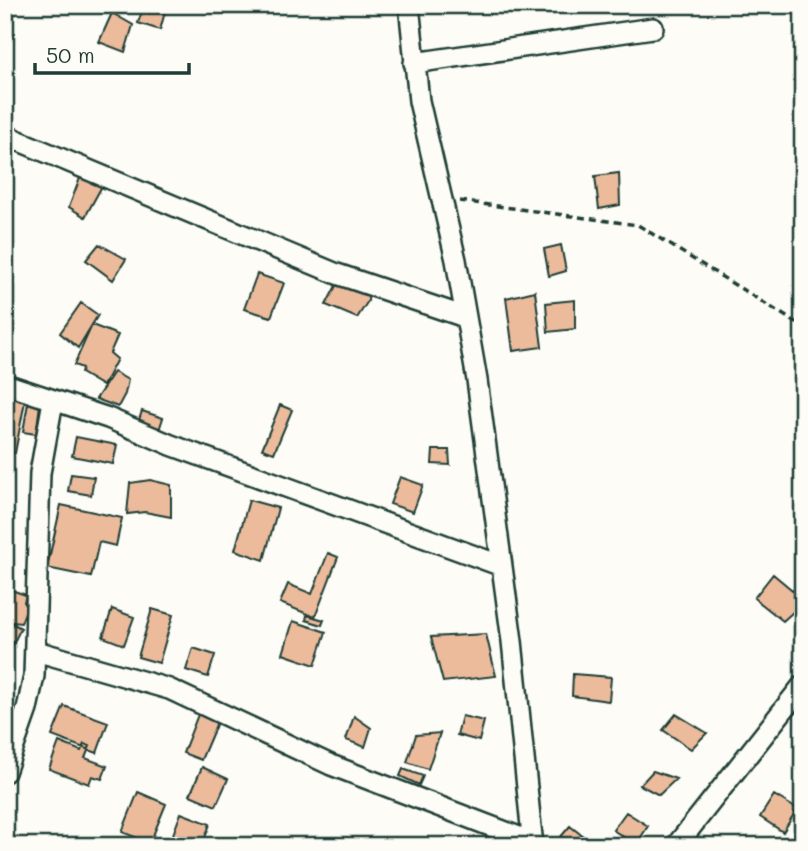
<svg xmlns="http://www.w3.org/2000/svg" width="808" height="851" font-family="Mali,sans-serif">
  <style>
    .building { fill: #ebbb9c; stroke: #1f3d34; stroke-width: 2 }
    .lines { fill: none; stroke-linecap: round; stroke-linejoin: round }
    .street-casing { stroke: #1f3d34; stroke-width: 24 }
    .path { stroke: #1f3d34; stroke-width: 3.5; stroke-dasharray: 7 5; stroke-linecap: butt }
    .street { stroke: #fdfcf7; stroke-width: 19 }
  </style>
  <rect width="100%" height="100%" fill="#fdfcf7"/>
  <filter id="ink" filterUnits="userSpaceOnUse"><feTurbulence type="fractalNoise" baseFrequency=".0143" numOctaves="2"/><feDisplacementMap in="SourceGraphic" scale="14" xChannelSelector="R" yChannelSelector="G"/><feConvolveMatrix kernelMatrix="1 2 1 2 8 2 1 2 1" color-interpolation-filters="sRGB"/></filter>
  <g filter="url(#ink)">
    <path class="building" d="M144 5H167L160 30 138 23Z
      M112 13 133 25 125 52 99 42Z
      M619 173 620 205 599 209 595 176Z
      M80 178 102 186 85 217 69 207Z
      M99 244 126 259 113 280 86 260Z
      M561 245 566 271 549 276 544 249Z
      M257 274 284 283 271 317 244 309Z
      M340 278 369 289 368 301 357 318 326 305Z
      M535 291 542 347 513 351 506 298Z
      M575 300V329L548 332 546 303Z
      M81 303 98 315 78 348 60 333Z
      M92 325 118 335 110 353 117 359 103 386 81 373 82 368 74 365Z
      M114 372 128 380 125 394 118 407 96 399Z
      M5 392 25 401 15 453 5 452Z
      M28 403 40 405 36 434 23 432Z
      M280 405 292 410 274 453 262 449Z
      M142 411 163 418 158 433 137 426Z
      M76 437 117 445 113 464 72 456Z
      M433 450H449L450 465 432 464Z
      M71 474 94 477 91 495 68 491Z
      M400 477 423 485 413 512 390 504Z
      M150 480 171 485V517L145 512 127 514 130 483Z
      M249 500 278 508 264 560 235 550Z
      M61 505 122 518 116 546 99 542 91 577 47 568Z
      M328 553 338 557 315 617 280 603 288 584 312 594Z
      M773 574 803 599V603L783 621 754 598Z
      M5 588 26 595 24 602 28 604 21 623 5 621Z
      M112 609 134 617 124 645 103 637Z
      M152 609 173 615 159 663 138 657Z
      M307 615 324 620 322 625 306 620Z
      M293 621 326 632 315 665 283 654Z
      M10 622 21 628 12 646 7 644 5 647V625Z
      M486 634 496 676 443 682 431 637Z
      M193 648 215 655 208 677 186 670Z
      M573 674 611 677 609 701 572 696Z
      M64 706 108 722 97 753 52 736Z
      M199 712 218 720 201 760 183 753Z
      M676 714 707 733 691 749 663 730Z
      M354 716 371 728 365 747 346 740Z
      M462 716 484 721 479 741 457 735Z
      M440 733 428 769 407 762 416 735Z
      M59 742 81 751 84 744 90 746 85 758 107 766 102 779 92 776 89 784 49 769Z
      M202 767 228 779 216 806 190 795Z
      M403 769 423 776 419 785 400 776Z
      M653 771 676 779 659 795 640 785Z
      M138 792 166 804 150 843 122 832Z
      M774 795 797 809 783 832 760 817Z
      M626 812 648 826 636 845 613 830Z
      M181 813 210 824 202 846 169 845Z
      M570 826 588 840 584 846H553Z"/>
    <g class="lines">
      <g class="street-casing">
        <path id="street" d="M409 5 419 101 456 260 477 380 512 641 533 846
          M414 63 653 28
          M5 135 337 274 465 317
          M5 384 108 418 171 445 502 566
          M36 651 169 689 331 765 532 842
          M5 772 27 709 34 676 40 473 53 401
          M676 846 803 685"/>
      </g>
      <path class="path" d="M460 201 638 225 803 327"/>
      <use href="#street" class="street"/>
    </g>
  </g>
  <rect width="808" height="851" fill="none" stroke="#fdfcf7" stroke-width="28"/>
  <rect x="14" y="14" width="780" height="823" fill="none" stroke="#1f3d34" stroke-width="2.5" filter="url(#ink)"/>
  <path d="M35 63v10h154v-10" fill="none" stroke="#1f3d34" stroke-width="3.5"/>
  <text x="46" y="63" font-size="21" fill="#1f3d34" stroke="#fdfcf7" stroke-width="5" paint-order="stroke">50 m</text>
</svg>
